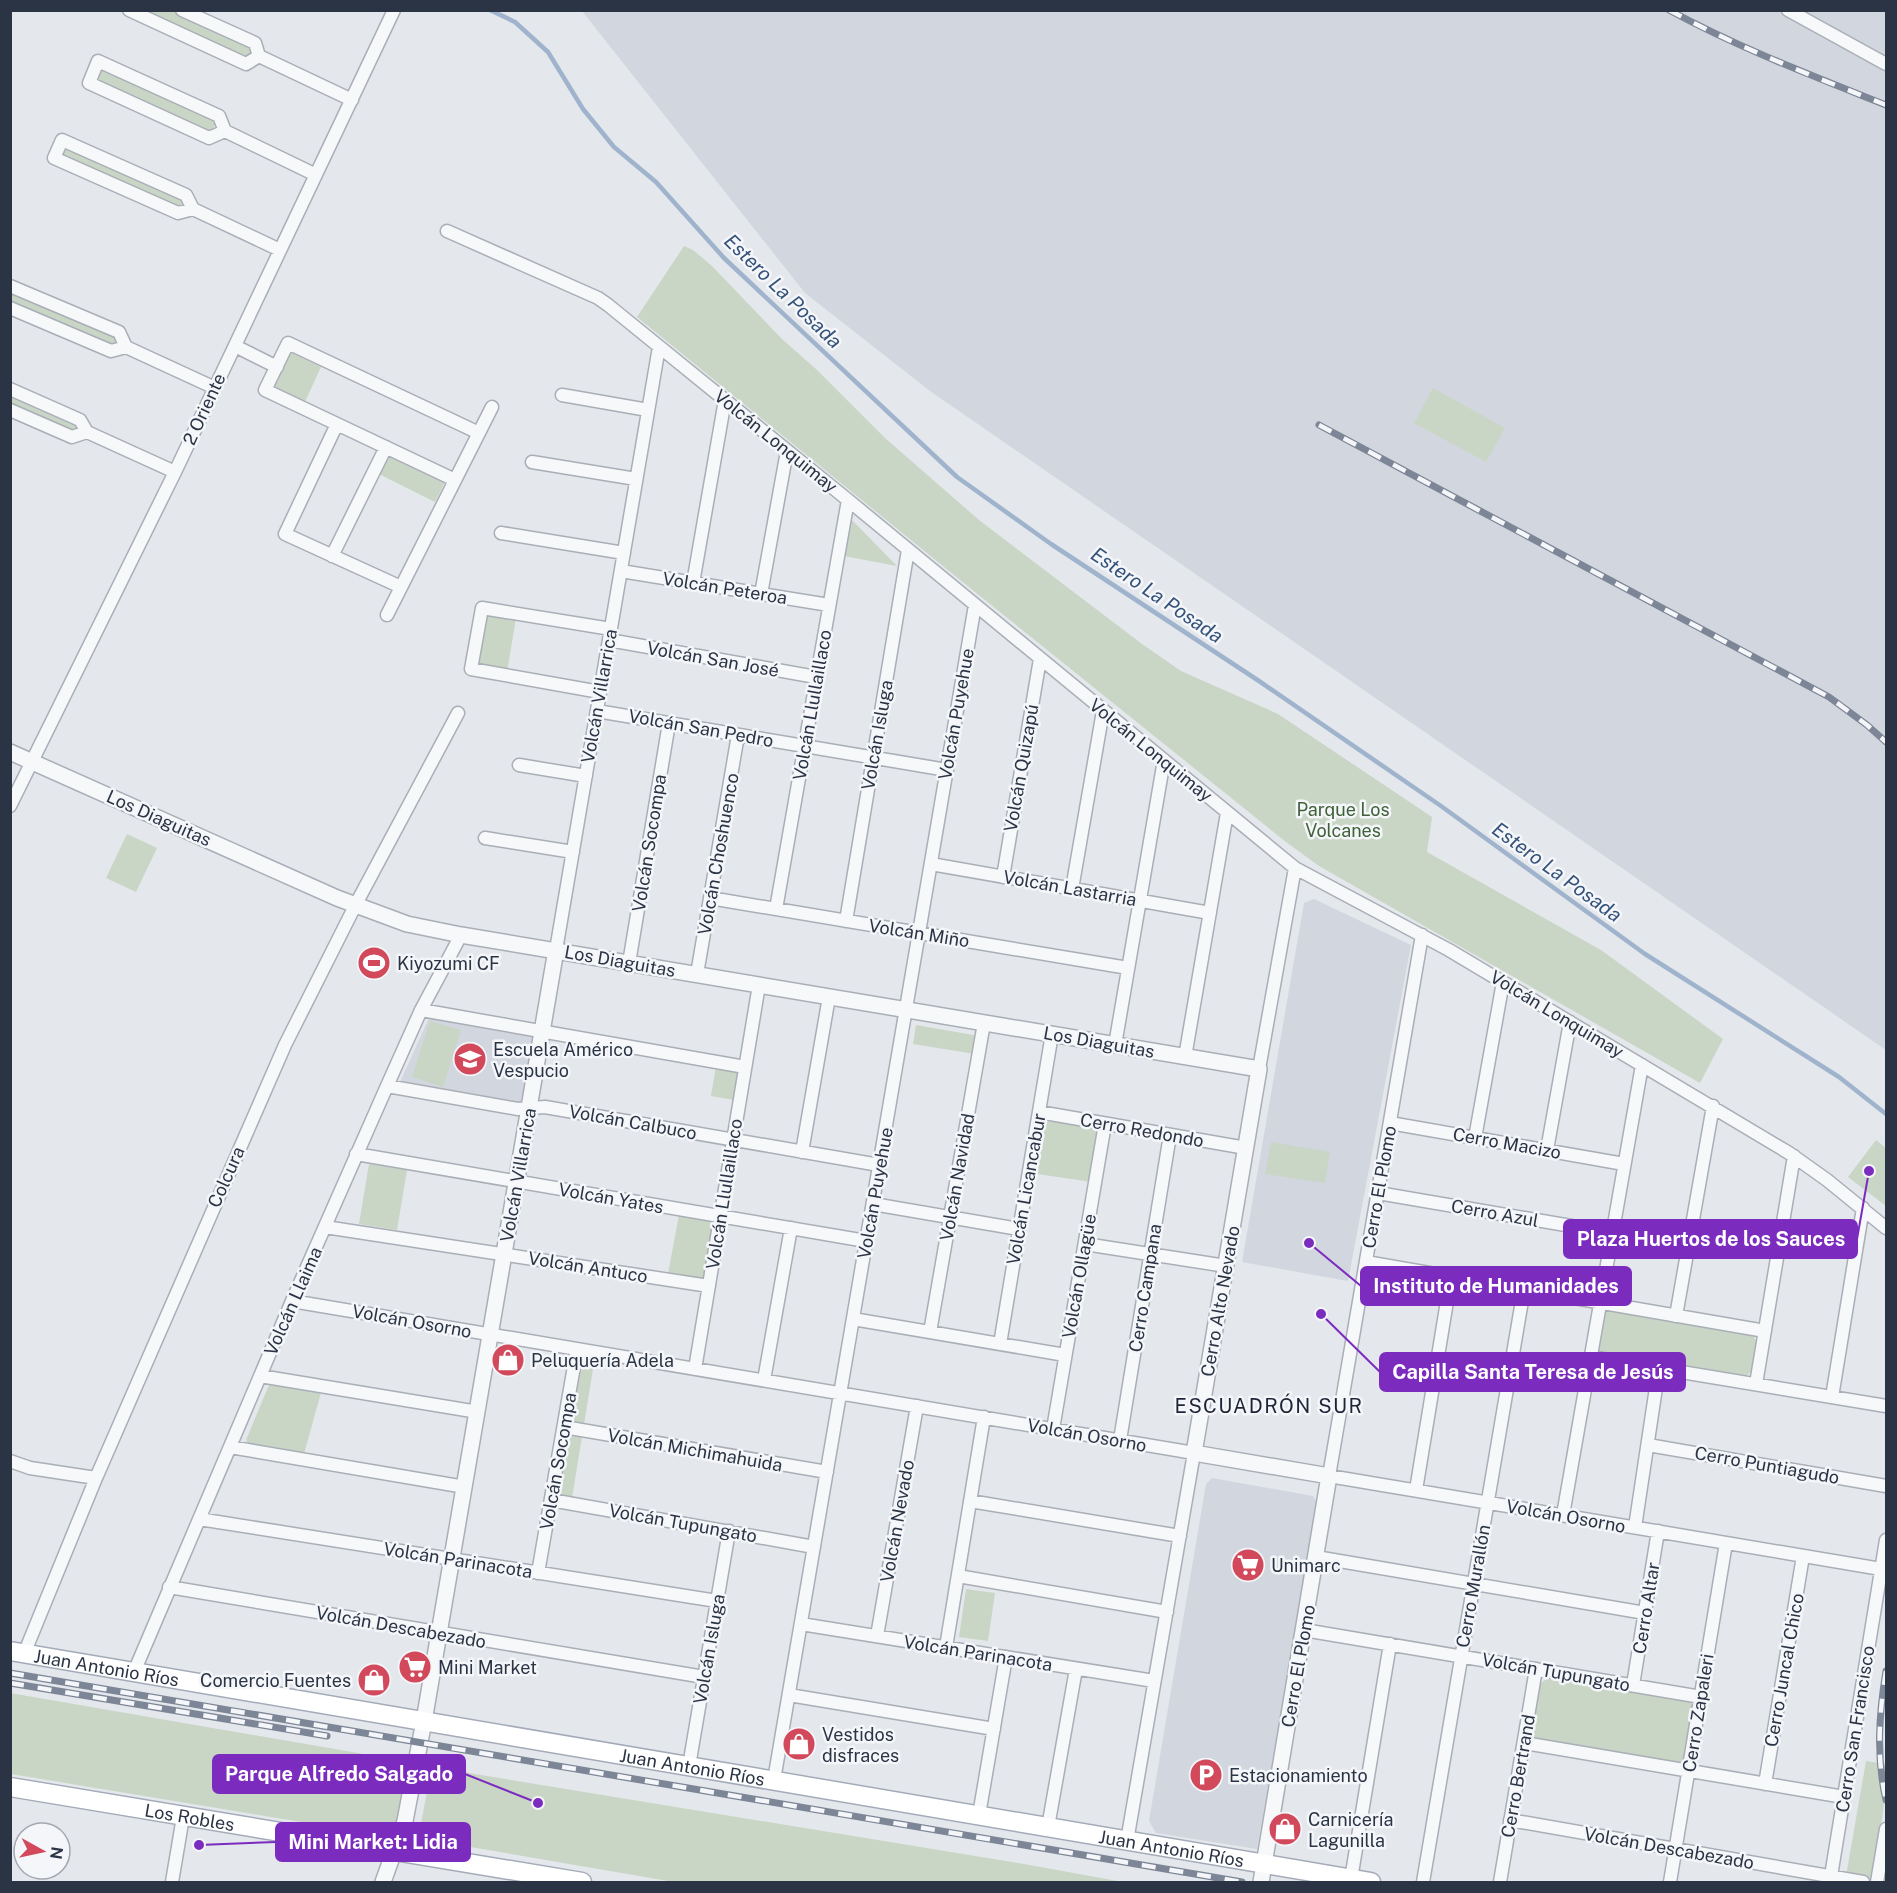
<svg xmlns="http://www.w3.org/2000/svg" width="1897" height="1893" font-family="'Public Sans',sans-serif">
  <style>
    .built { fill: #d2d6de }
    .green { fill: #c9d6c5 }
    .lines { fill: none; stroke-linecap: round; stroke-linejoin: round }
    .stream { stroke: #9fb4cc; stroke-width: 4.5 }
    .minor-casing { stroke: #a9aeb7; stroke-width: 15 }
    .tertiary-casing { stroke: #a9aeb7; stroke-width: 18 }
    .primary-casing { stroke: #a3abb8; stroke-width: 21 }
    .minor { stroke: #f7f8fa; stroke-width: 12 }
    .tertiary { stroke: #f7f8fa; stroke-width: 15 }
    .primary { stroke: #fff; stroke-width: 18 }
    .rail-casing { stroke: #7d8696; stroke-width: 7 }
    .rail { stroke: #f4f6f9; stroke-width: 4.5; stroke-dasharray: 14; stroke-linecap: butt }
    .labels { text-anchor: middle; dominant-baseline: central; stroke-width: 5; stroke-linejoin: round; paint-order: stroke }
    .street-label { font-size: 18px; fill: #2b3445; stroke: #f4f6f9 }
    .park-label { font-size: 18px; fill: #3f6138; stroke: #f4f6f9 }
    .poi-label { font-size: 18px; fill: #2b3445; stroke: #f4f6f9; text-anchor: start }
    .water-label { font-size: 20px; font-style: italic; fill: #34527a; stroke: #f4f6f9 }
    .neighbourhood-label { font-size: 20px; letter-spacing: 1.5px; fill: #1d2536; stroke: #f4f6f9 }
    .leader { fill: none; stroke: #7b2cbf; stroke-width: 2 }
    .callout-dot { fill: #7b2cbf; stroke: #f4f6f9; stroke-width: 2 }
    .callout { fill: #7b2cbf; stroke: #7b2cbf; stroke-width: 2 }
    .callout-label { font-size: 20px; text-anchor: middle; font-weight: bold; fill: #fff }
  </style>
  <rect width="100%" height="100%" fill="#e4e7ec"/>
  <path class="built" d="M582 11H1886V1050L930 391 805 293Z
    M1314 899 1411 945 1348 1281 1242 1262 1304 903Z
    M429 1018 533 1036 522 1103 400 1082Z
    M1212 1478 1313 1496 1317 1503 1257 1849 1156 1833 1149 1821 1206 1484Z"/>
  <path class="green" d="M129 10 182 11 255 43 246 64Z
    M98 61 219 116 209 138 89 83Z
    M62 140 186 195 178 213 54 158Z
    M684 246 693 250 712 266 782 339 816 369 885 438 979 520 1142 644 1181 671 1278 714 1432 817 1427 852 1601 950 1723 1039 1700 1083 1319 866 1286 842 949 571 637 317Z
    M10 286 119 332 111 351 11 308Z
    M290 352 321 367 304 404 273 390Z
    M1433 388 1505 428 1486 462 1414 423Z
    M11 389 80 420 72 437 11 410Z
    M387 454 445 482 435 502 377 473Z
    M850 518 897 566 844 556Z
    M485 613 516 618 507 672 476 666Z
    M127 834 157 848 136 892 106 878Z
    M430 1021 461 1030 443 1087 412 1077Z
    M916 1025 979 1036 975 1054 913 1044Z
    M716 1066 739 1070 734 1100 711 1096Z
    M1053 1119 1093 1126 1101 1137 1092 1182 1037 1174 1045 1124Z
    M1876 1140 1886 1148V1206L1848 1177Z
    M1271 1142 1330 1152 1325 1183 1265 1174Z
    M369 1164 407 1170 397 1230 359 1224Z
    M679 1215 712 1221 714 1226 705 1277 700 1279 668 1274Z
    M1607 1308 1752 1334 1756 1341 1752 1371 1746 1376 1601 1353 1597 1347 1603 1312Z
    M581 1361 594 1363 572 1498 558 1496Z
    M271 1380 322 1389 304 1454 250 1446 246 1440Z
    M966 1589 995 1593 988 1641 959 1637Z
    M1549 1677 1690 1699 1695 1705 1686 1759 1679 1763 1536 1740 1532 1733 1540 1684Z
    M10 1693 410 1762 400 1821 392 1837 11 1774Z
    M1866 1761 1886 1764C1886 1804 1879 1843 1871 1882H1845Z
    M432 1767 1024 1864 1123 1882H674L418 1838Z"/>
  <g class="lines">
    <path class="stream" d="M490 10 515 22 548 52 583 109 614 147 656 182 724 258 957 477 1051 544 1259 681 1441 806 1645 954 1839 1077 1886 1114"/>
    <g class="minor-casing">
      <path id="minor" d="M129 10 246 64 259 56 255 43 182 10
        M1788 10 1886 64
        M259 56 352 100
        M98 61 219 116 225 131 209 138 89 83Z
        M225 131 316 175
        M62 140 186 195 193 209 178 213 54 158Z
        M193 209 280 250
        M447 231 598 298 608 305 848 500 1295 868 1449 950 1789 1153 1827 1180 1886 1228
        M10 286 119 332 126 347 111 351 10 308
        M235 346 277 367
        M126 347 215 388
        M10 389 80 420 87 432 72 437 10 410
        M562 395 648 410
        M337 424 285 534 401 587
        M87 432 175 472
        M532 462 636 479
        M455 480 265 390 288 343 479 433
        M501 533 624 553
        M332 556 386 447
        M621 571 829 605
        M693 583 725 400
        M761 594 787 451
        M387 615 492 407
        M609 640 816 677
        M600 692 471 669 482 608 611 629
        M597 711 947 770
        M519 765 586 776
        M10 806 175 472 394 10
        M485 838 573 852
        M931 864 1210 913
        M1003 877 1040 659
        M1072 889 1103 711
        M710 898 1128 968
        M776 909 848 500
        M846 921 908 550
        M1422 935 1329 1476 1881 1569
        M556 950 659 347
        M629 963 669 723
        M697 974 738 735
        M421 1010 745 1067
        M1115 1045 1164 760
        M1185 1057 1227 813
        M1259 1069 1295 868
        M387 1086 518 1109 545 1107 879 1165
        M1039 1112 1246 1148
        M1390 1123 1624 1164
        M1475 1138 1503 982
        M1547 1150 1570 1022
        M802 1152 829 997
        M356 1154 866 1241
        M1378 1193 1612 1233
        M873 1204 1019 1229
        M325 1227 709 1286
        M1085 1244 1226 1266
        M1366 1262 1765 1331
        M292 1301 1194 1453 1127 1841
        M1676 1316 1713 1106
        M853 1319 1065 1355
        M930 1332 984 1023
        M1000 1344 1052 1034
        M1591 1357 1886 1406
        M695 1369 759 985
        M260 1376 478 1412
        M764 1380 791 1228
        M1756 1384 1794 1156
        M1832 1397 1863 1208
        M564 1427 827 1472
        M1053 1429 1105 1124
        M1120 1440 1170 1135
        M1648 1445 1886 1486
        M230 1447 465 1487
        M10 1461 30 1468 96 1478
        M1416 1490 1451 1277
        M551 1500 814 1547
        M970 1501 1180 1536
        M1563 1515 1642 1065
        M199 1519 717 1601
        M1635 1527 1659 1368
        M1316 1557 1645 1613
        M538 1573 577 1349
        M958 1576 1167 1612
        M169 1587 704 1677
        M801 1624 1154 1681
        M1304 1630 1701 1697
        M877 1636 917 1406
        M946 1647 984 1417
        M24 1654 96 1478 285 1045 356 904 458 713
        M134 1672 292 1301 387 1086 421 1010 461 935
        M1633 1685 1658 1531
        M789 1695 994 1729
        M1524 1743 1844 1797
        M689 1766 729 1531
        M774 1780 975 605
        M1765 1784 1803 1556
        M979 1815 1006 1657
        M1510 1820 1863 1882
        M1048 1827 1076 1669
        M1351 1879 1390 1644
        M172 1882 183 1817
        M1423 1882 1524 1289
        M1500 1882 1536 1669
        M1670 1882 1726 1543
        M1830 1882 1886 1540
        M1877 1882 1886 1829"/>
    </g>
    <g class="tertiary-casing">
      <path id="tertiary" d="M10 752 337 898 407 924 461 935 1259 1069 1194 1453 1329 1476 1261 1882
        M383 1882 405 1821 424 1721 556 950"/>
    </g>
    <g class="primary-casing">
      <g id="primary">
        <path id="s1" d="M10 1651 1371 1882"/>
        <path id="s2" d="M10 1787 582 1882"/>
      </g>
    </g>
    <use href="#minor" class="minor"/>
    <use href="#tertiary" class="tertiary"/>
    <use href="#primary" class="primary"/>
    <g class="rail-casing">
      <path id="rail" d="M1669 10C1739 48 1813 76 1886 105
        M1319 425 1829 697 1867 725 1886 742
        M1886 1671C1879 1714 1876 1757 1886 1800
        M10 1673 1242 1882
        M10 1683 327 1736"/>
    </g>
    <use href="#rail" class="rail"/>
  </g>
  <defs>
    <g id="stadium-disc" transform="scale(1.725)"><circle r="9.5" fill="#d1495b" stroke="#f4f6f9"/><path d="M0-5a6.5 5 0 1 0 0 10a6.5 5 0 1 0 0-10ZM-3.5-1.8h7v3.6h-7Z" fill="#fff"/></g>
    <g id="school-disc" transform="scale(1.725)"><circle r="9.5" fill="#d1495b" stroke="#f4f6f9"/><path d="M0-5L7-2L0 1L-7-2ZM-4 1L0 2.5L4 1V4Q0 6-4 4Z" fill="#fff"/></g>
    <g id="shop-disc" transform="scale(1.725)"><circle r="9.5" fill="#d1495b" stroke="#f4f6f9"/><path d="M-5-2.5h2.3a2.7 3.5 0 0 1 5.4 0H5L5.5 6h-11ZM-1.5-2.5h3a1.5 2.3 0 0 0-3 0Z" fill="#fff"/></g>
    <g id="supermarket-disc" transform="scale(1.725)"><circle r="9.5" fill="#d1495b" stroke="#f4f6f9"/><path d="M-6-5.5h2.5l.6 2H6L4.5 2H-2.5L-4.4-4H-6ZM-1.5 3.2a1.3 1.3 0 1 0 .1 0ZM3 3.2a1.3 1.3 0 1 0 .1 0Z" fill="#fff"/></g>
    <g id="parking-disc" transform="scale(1.725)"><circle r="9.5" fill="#d1495b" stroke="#f4f6f9"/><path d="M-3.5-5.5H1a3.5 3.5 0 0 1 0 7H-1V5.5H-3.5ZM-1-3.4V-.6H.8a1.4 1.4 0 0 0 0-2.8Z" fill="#fff"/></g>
  </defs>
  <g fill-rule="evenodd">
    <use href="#stadium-disc" x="374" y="963"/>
    <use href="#school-disc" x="470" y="1059"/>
    <use href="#shop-disc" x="508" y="1360"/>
    <use href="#supermarket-disc" x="1248" y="1565"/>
    <use href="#supermarket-disc" x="415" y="1667"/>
    <use href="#shop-disc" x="374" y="1680"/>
    <use href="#shop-disc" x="799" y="1744"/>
    <use href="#parking-disc" x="1206" y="1775"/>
    <use href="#shop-disc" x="1285" y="1829"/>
  </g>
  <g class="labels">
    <g class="street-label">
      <text transform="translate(204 409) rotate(-65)">2 Oriente</text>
      <text transform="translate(776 441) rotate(39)">Volcán Lonquimay</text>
      <text transform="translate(725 588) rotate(9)">Volcán Peteroa</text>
      <text transform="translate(713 659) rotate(10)">Volcán San José</text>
      <text transform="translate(599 696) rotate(-80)">Volcán Villarrica</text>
      <text transform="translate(812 705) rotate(-80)">Volcán Llullaillaco</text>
      <text transform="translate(956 714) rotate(-80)">Volcán Puyehue</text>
      <text transform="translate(701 728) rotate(10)">Volcán San Pedro</text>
      <text transform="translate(877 735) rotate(-80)">Volcán Isluga</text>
      <text transform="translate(1151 750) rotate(39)">Volcán Lonquimay</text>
      <text transform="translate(1021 768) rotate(-80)">Volcán Quizapú</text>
      <text transform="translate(159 818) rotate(24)">Los Diaguitas</text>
      <text transform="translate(649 843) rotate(-81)">Volcán Socompa</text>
      <text transform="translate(718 854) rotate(-80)">Volcán Choshuenco</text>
      <text transform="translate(1070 888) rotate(10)">Volcán Lastarria</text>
      <text transform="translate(919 933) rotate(9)">Volcán Miño</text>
      <text transform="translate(620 961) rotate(10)">Los Diaguitas</text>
      <text transform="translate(1557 1014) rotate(31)">Volcán Lonquimay</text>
      <text transform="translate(1099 1042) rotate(10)">Los Diaguitas</text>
      <text transform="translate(633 1122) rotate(10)">Volcán Calbuco</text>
      <text transform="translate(1142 1130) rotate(10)">Cerro Redondo</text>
      <text transform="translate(1507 1143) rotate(10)">Cerro Macizo</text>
      <text transform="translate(518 1175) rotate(-80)">Volcán Villarrica</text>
      <text transform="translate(226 1177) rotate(-66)">Colcura</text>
      <text transform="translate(957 1177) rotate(-80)">Volcán Navidad</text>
      <text transform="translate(1379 1187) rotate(-80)">Cerro El Plomo</text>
      <text transform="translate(1026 1189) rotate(-80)">Volcán Licancabur</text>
      <text transform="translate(875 1193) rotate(-80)">Volcán Puyehue</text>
      <text transform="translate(724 1194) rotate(-81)">Volcán Llullaillaco</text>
      <text transform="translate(611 1198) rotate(10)">Volcán Yates</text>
      <text transform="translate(1495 1213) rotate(10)">Cerro Azul</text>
      <text transform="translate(588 1267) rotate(9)">Volcán Antuco</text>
      <text transform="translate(1079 1276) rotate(-80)">Volcán Ollagüe</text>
      <text transform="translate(1145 1288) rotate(-81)">Cerro Campana</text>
      <text transform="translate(293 1301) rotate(-66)">Volcán Llaima</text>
      <text transform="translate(1220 1301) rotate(-80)">Cerro Alto Nevado</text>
      <text transform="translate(412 1321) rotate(10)">Volcán Osorno</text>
      <text transform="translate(1087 1435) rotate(10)">Volcán Osorno</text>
      <text transform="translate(695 1450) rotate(10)">Volcán Michimahuida</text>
      <text transform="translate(558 1461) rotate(-80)">Volcán Socompa</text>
      <text transform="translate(1767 1465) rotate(10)">Cerro Puntiagudo</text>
      <text transform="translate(1566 1516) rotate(10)">Volcán Osorno</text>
      <text transform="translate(897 1521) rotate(-80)">Volcán Nevado</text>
      <text transform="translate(683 1523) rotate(10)">Volcán Tupungato</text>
      <text transform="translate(458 1560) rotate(9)">Volcán Parinacota</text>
      <text transform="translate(1473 1586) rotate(-80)">Cerro Murallón</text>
      <text transform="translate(1646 1608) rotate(-81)">Cerro Altar</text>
      <text transform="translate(401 1627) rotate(10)">Volcán Descabezado</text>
      <text transform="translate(709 1649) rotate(-80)">Volcán Isluga</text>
      <text transform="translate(978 1653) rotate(9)">Volcán Parinacota</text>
      <text transform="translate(1298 1666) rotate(-80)">Cerro El Plomo</text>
      <text stroke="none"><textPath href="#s1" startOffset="98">Juan Antonio Ríos</textPath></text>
      <text transform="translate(1784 1670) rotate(-80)">Cerro Juncal Chico</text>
      <text transform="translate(1556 1672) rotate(10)">Volcán Tupungato</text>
      <text transform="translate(1698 1713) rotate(-81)">Cerro Zapaleri</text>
      <text transform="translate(1855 1729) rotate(-81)">Cerro San Francisco</text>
      <text stroke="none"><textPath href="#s1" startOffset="692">Juan Antonio Ríos</textPath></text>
      <text transform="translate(1518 1776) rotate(-80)">Cerro Bertrand</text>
      <text stroke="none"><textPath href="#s2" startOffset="182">Los Robles</textPath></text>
      <text stroke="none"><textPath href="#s1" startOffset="1178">Juan Antonio Ríos</textPath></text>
      <text transform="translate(1669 1848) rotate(10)">Volcán Descabezado</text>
    </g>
    <g class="park-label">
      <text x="1343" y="809">Parque Los<tspan x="1343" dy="21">Volcanes</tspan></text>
    </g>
    <g class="poi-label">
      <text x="397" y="963">Kiyozumi CF</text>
      <text x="493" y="1049">Escuela Américo<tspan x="493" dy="21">Vespucio</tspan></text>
      <text x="531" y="1360">Peluquería Adela</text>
      <text x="1271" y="1565">Unimarc</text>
      <text x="438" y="1667">Mini Market</text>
      <text x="351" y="1680" text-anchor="end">Comercio Fuentes</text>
      <text x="822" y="1734">Vestidos<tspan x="822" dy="21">disfraces</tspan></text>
      <text x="1229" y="1775">Estacionamiento</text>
      <text x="1308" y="1819">Carnicería<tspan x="1308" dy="21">Lagunilla</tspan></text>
    </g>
    <g class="water-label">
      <text transform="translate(783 291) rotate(44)">Estero La Posada</text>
      <text transform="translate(1157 595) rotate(34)">Estero La Posada</text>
      <text transform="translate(1557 872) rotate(36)">Estero La Posada</text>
    </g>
    <g class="neighbourhood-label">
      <text x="1269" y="1406">ESCUADRÓN SUR</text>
    </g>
  </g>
  <path class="leader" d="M1869 1171L1857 1239M1309 1243L1361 1286M1321 1314L1380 1372M538 1803L465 1774M199 1845L276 1842"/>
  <g class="callout-dot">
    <circle cx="1869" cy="1171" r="6"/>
    <circle cx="1309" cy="1243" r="6"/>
    <circle cx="1321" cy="1314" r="6"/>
    <circle cx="538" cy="1803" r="6"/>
    <circle cx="199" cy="1845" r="6"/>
  </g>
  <g class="callout">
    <rect x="1564" y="1220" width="293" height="38" rx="6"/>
    <rect x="1361" y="1267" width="270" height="38" rx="6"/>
    <rect x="1380" y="1353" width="305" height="38" rx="6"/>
    <rect x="213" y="1755" width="252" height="38" rx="6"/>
    <rect x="276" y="1823" width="194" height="38" rx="6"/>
  </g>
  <g class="callout-label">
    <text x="1711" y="1246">Plaza Huertos de los Sauces</text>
    <text x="1496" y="1293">Instituto de Humanidades</text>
    <text x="1533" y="1379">Capilla Santa Teresa de Jesús</text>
    <text x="339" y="1781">Parque Alfredo Salgado</text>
    <text x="373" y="1849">Mini Market: Lidia</text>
  </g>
  <rect width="1897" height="1893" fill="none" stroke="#2b3445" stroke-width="24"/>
  <g transform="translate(42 1851) rotate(98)"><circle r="28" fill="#f4f6f9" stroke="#a4a8b1" stroke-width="1.5"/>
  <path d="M0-4.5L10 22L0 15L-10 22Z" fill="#d1495b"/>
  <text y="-9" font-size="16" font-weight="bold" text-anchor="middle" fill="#2b3445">N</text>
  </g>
</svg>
